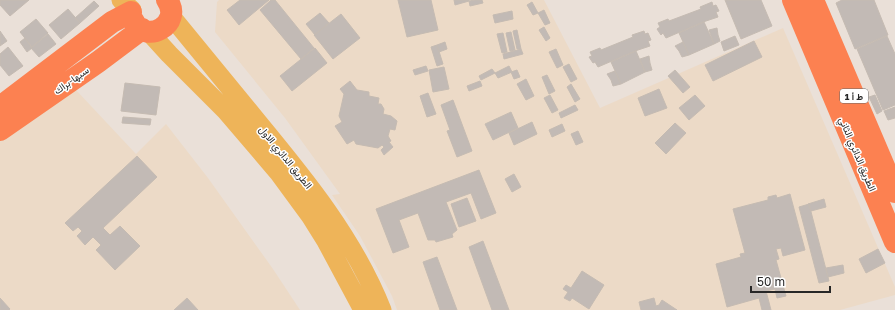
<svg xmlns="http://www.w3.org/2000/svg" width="895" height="310" font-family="'Golos Text',Vazirmatn,sans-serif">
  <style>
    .education { fill: #ecdac7 }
    .building { fill: #c2bab5; stroke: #c5bbb2 }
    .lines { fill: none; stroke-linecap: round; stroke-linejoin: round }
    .major { stroke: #eeb459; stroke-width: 19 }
    .highway { stroke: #fc8151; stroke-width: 22 }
    .labels { text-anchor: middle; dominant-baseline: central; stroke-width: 3; stroke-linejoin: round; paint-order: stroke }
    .shield { fill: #fff; stroke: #686868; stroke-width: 1 }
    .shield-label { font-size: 9px; font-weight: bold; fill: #272727 }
    .street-label { font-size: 10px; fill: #272727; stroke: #fff }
  </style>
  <rect width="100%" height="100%" fill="#eae0d8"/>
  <path class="education" d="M219 0H544L600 108 783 28 895 287V295L840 310H397L392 296 360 236 332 195 340 194 285 118 215 32 217 2Z
    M76 90 136 154 166 124 208 178 273 269 300 310H0V139Z"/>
  <path class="building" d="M0 0H29L10 16 0 5Z
    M240 0H269L239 25 227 10Z
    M271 0H275L314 48 301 59 260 10Z
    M398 0H431L438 30 407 37Z
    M454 0H469V1L455 5Z
    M475 0H482L483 3 470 6 469 1Z
    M725 0H761L772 26 741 39Z
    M842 0H874L888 35 855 49 836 3Z
    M94 1 99 6 80 23 75 18Z
    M532 2 538 13 533 15 527 5Z
    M712 2 713 6 716 5 719 11 716 12 718 17 703 22 666 38 663 33 661 35 657 29 660 27 658 23 668 19 669 21 701 9 700 7Z
    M68 9 80 23 61 39 49 25Z
    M544 10 550 23 545 25 538 13Z
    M512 11 513 19 495 23 493 15Z
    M320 13 329 23 315 35 306 24Z
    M341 14 360 38 333 59 314 35Z
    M36 19 48 33 32 47 20 32Z
    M704 22 714 44 689 55 679 33Z
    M544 27 550 38 546 41 539 30Z
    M717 28 718 35 720 41 714 44 709 30Z
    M517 30 521 49H517L513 31Z
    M0 31 7 41 0 46Z
    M644 31 645 34 648 33 651 40 648 41 650 46 635 51 598 67 595 62 593 63 589 57 592 56 590 52 600 48 601 50 633 37 632 35Z
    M511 32 515 50 510 51 506 33Z
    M503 33 507 52 502 53 497 34Z
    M48 34 56 44 39 57 31 48Z
    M735 36 739 45 724 51 721 42Z
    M887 36 895 54V105L883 110 857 49Z
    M25 38 32 48 27 52 20 42Z
    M754 41 762 57 713 81 705 65Z
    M445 42 447 49 439 52 437 45Z
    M683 42 689 55 682 57 679 51 675 46Z
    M437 45 443 64 437 66 431 47Z
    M8 47 23 66 9 76 0 65V54Z
    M315 48 327 63 292 91 280 76Z
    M521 49 523 54 504 59 503 54Z
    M556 49 563 65 557 68 549 52Z
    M636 51 645 72 621 84 611 62Z
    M649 56 650 63 652 70 645 72 640 59Z
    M569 64 577 79 571 82 563 67Z
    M426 66 428 71 415 75 413 70Z
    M509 66 512 72 498 78 495 73Z
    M444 67 449 89 433 92 429 70Z
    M492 69 495 73 481 80 479 76Z
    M517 70 520 77 514 79 511 72Z
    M675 70 690 87 683 93 668 76Z
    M615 71 621 84 613 86 611 80 607 74Z
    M547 75 555 91 549 94 542 77Z
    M526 79 534 96 526 100 517 84Z
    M350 81 357 90 369 92V96L379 98 378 104H381L384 109 383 114 391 116 397 121 395 130 390 129 388 136 391 141 389 142 393 147 384 155 381 150 384 147 382 145 378 148 356 144 354 140 347 144 335 126 342 122 339 116 344 94 340 89Z
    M480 81 482 86 469 91 467 86Z
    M125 83 160 87 156 115 121 111Z
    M571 84 580 99 575 102 567 87Z
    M659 89 667 108 645 116 638 98Z
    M428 93 436 114 427 117 420 96Z
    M550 95 558 110 552 113 544 98Z
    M695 95 705 106 689 120 679 108Z
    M875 95 882 111 877 114 869 97Z
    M453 100 472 151 457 157 447 131 450 130 441 105Z
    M575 105 578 110 561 118 559 113Z
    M895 107V118L888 120 884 111Z
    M511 112 518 128 493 140 485 124Z
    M123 117 151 119 150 125 122 123Z
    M532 122 537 134 514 145 509 133Z
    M675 123 686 133 666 154 655 143Z
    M562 124 565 131 552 137 549 130Z
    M578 131 583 142 576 145 571 134Z
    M137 156 157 177 103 228 110 235 120 226 140 246 115 270 96 250 101 245 93 237 85 245 77 236 82 231 78 227 73 231 65 223Z
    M479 170 496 213 481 219 471 193 446 202 457 230 452 234 453 237 436 242 435 240H428L418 213 399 220 409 247 393 253 376 209Z
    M514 174 521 187 512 192 505 179Z
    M790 194 805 250 783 256 781 248 776 249 779 259 776 260 786 296 777 298 775 289 766 291 771 310H762L759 298 727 307 716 264 741 257 740 254 745 253 733 209 768 200V197L776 195 777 198Z
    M467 198 476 221 459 227 451 204Z
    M824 199 826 207 811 211 808 204Z
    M809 204 829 281 819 283 799 207Z
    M483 241 509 310H492L469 247Z
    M878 249 885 263 866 273 859 259Z
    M437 257 457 310H440L423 262Z
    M843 265 844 273 828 277 826 268Z
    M582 271 604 285 589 309 572 298 570 301 564 298 568 292 563 289 566 285 571 288Z
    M0 298 10 309 9 310H0Z
    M187 298 198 310H174Z
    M654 298 656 306 659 305 662 300 677 310H641L639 302Z"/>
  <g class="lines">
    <path class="major" d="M121 0 132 10
      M171 16C200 51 228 86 257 121 305 179 354 239 382 310
      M149 32 169 54 226 111 278 172 311 217 326 241 363 310"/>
    <path class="highway" d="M793 0 895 242
      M813 0 895 192
      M133 20C145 46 184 24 167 0
      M0 107 112 22 131 12
      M0 130 98 62 142 29"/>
  </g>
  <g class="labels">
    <rect class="shield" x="840" y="89" width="28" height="14" rx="3"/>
    <g class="shield-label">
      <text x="854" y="96">ط أ 1</text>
    </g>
    <g class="street-label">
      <text transform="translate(71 80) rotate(-35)">سبها-براك</text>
      <text transform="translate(858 154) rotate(67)">الطريق الدائري الثاني</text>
      <text transform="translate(286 157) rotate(51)">الطريق الدائري الاول</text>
    </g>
  </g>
  <path d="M751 286v6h79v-6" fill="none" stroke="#272727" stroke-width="2"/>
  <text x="757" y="286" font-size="12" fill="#272727" stroke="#ffffff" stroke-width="3" paint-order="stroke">50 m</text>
</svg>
